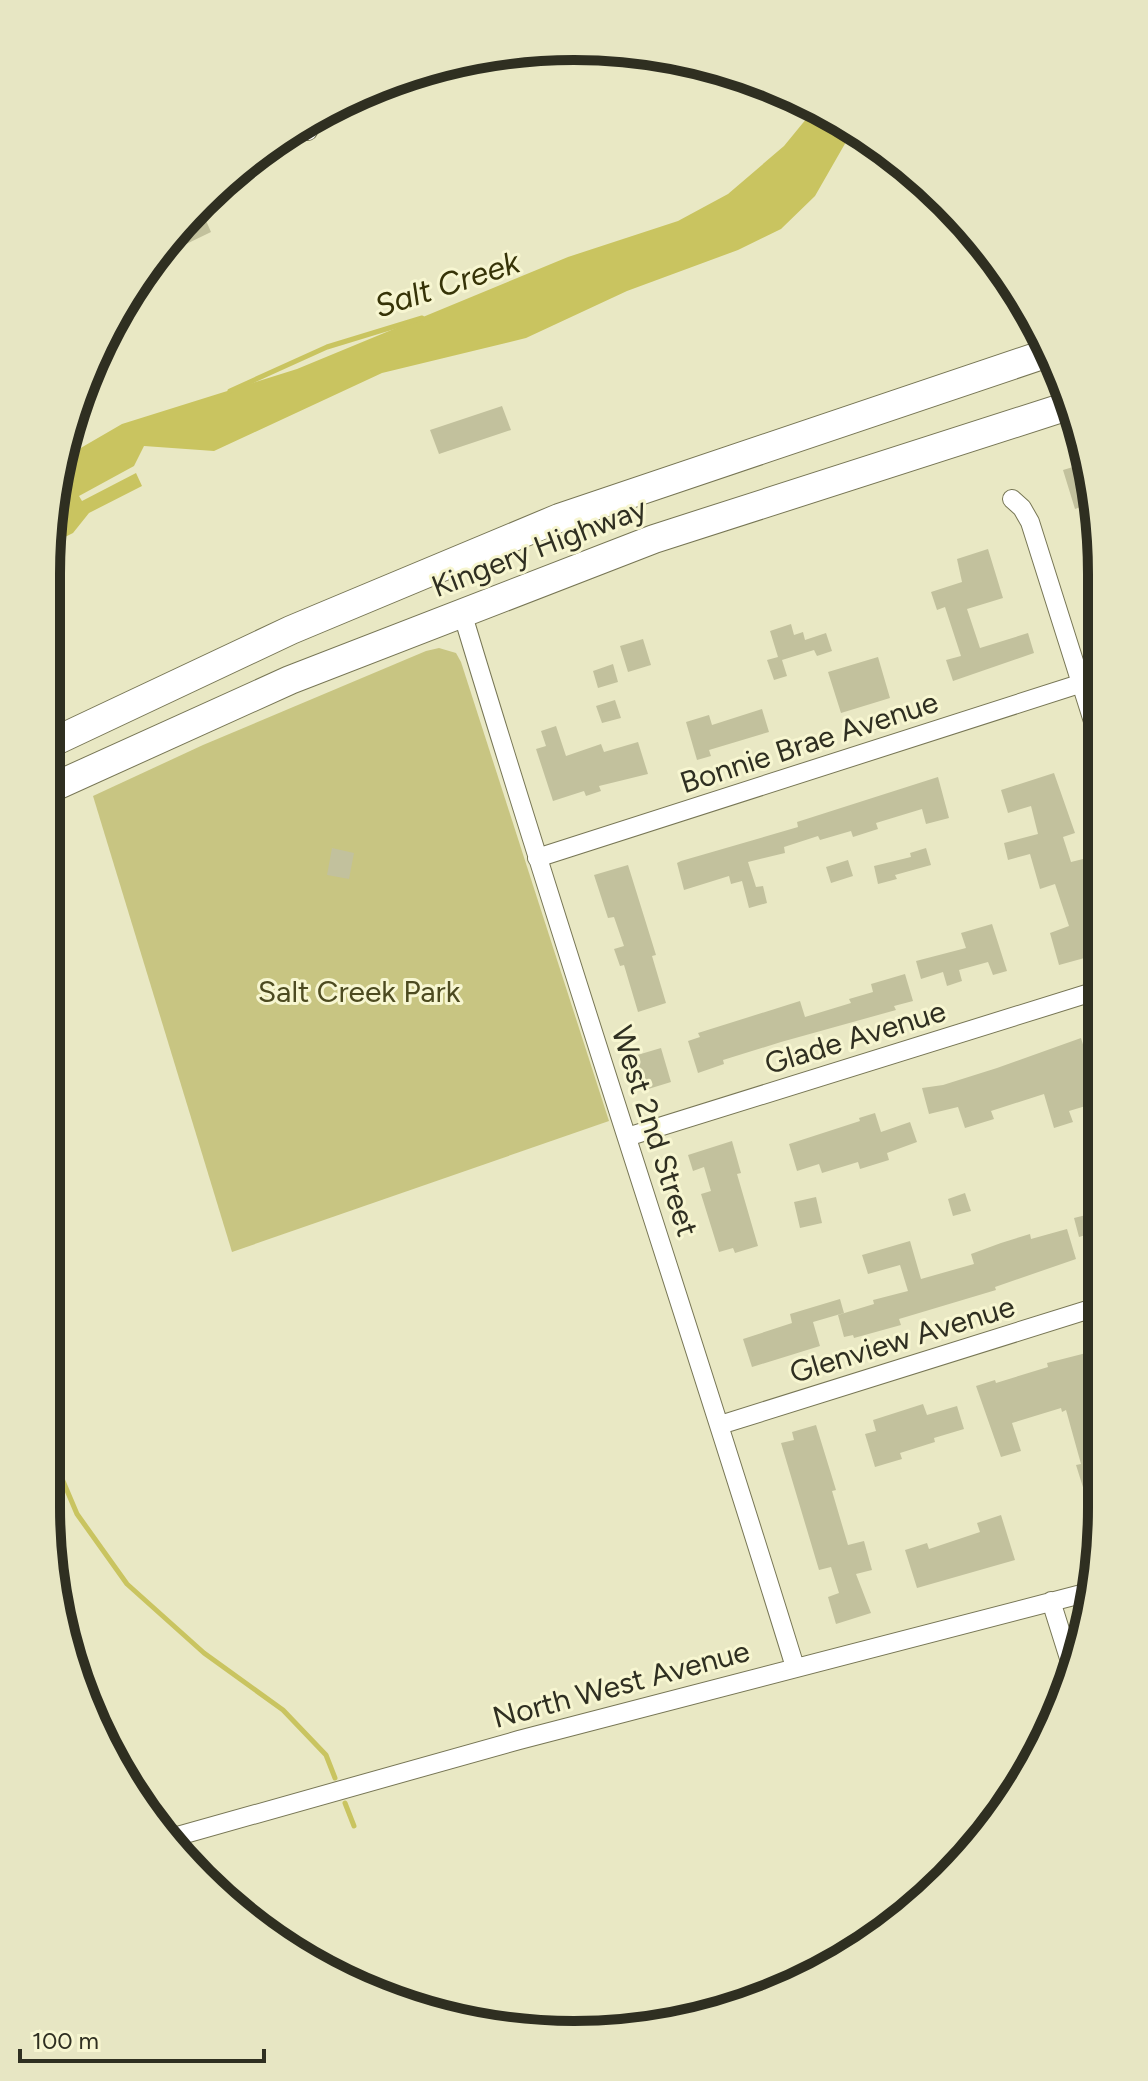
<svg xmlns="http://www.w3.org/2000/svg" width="1148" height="2081" font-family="Figtree,sans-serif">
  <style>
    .green { fill: #c8c582 }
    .water { fill: #c9c460 }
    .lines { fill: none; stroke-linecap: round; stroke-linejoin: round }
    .stream { stroke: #c9c460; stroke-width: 5 }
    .building { fill: #c2c19d }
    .minor-casing { stroke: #777655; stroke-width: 20 }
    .highway-casing { stroke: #777655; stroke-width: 30 }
    .minor { stroke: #fff; stroke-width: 18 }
    .highway { stroke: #fff; stroke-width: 28 }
    .labels { text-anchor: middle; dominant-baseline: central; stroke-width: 6; stroke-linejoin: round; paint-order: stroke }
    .street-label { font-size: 30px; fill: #2f2f21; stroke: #f7f6d1 }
    .park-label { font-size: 30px; fill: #4c4a20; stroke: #f7f6d1 }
    .water-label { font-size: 32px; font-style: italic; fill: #363307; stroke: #f7f6d1 }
    .rim { fill: none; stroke: #2f2f21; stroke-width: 10 }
  </style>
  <rect width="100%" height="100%" fill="#e9e8c4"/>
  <path class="green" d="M439 648 456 653 461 662 609 1121 232 1252 93 796 203 745 426 651Z"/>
  <path class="water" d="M816 107 838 117 854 128 815 196 781 229 738 250 627 291 526 338 382 373 214 451 144 446 134 466 79 496 82 501 136 473 142 486 89 513 73 533 47 546 60 460 122 424 297 369 568 257 678 221 728 194 784 146Z"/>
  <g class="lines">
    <path class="stream" d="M230 391 327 347 422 318
      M46 1441 77 1514 127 1584 204 1653 283 1710 326 1755 335 1778
      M345 1803 354 1826"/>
  </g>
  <path class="building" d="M204 216 211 232 178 248 175 243 160 250 174 230Z
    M502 406 511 430 439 454 430 430Z
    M1083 464 1095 502 1075 509 1063 470Z
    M988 549 1003 598 967 609 980 648 1028 633 1034 653 953 681 946 660 961 656 945 607 937 610 931 592 962 582 957 559Z
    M791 624 794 635 803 632 805 640 826 633 832 651 817 656 814 650 782 660 787 676 774 680 767 660 778 657 770 631Z
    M643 639 651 665 628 672 620 646Z
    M878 657 890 698 841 713 828 672Z
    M613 664 618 682 598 688 593 671Z
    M615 700 621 718 602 723 596 706Z
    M762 709 769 732 709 750 711 756 697 760 686 722 709 715 712 725Z
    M556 726 566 756 601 744 604 752 638 742 648 774 599 786 601 791 586 796 584 791 553 801 536 749 546 746 541 731Z
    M1054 773 1075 833 1063 837 1071 862 1083 859 1099 908V954L1059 965 1050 933 1069 926 1055 884 1040 889 1030 854 1008 860 1004 843 1038 834 1031 806 1008 813 1001 790Z
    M938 777 949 818 926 824 922 809 876 823 878 829 853 837 851 831 820 840 818 836 784 847 785 853 748 862 756 887 763 886 767 903 749 908 742 881 731 884 729 876 684 890 677 863 681 861 798 827 797 822Z
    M332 848 354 853 349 879 327 875Z
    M926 848 931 865 895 875 897 879 878 884 874 866 911 857 910 853Z
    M848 860 853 876 831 883 826 867Z
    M628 865 656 955 652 956 666 1003 638 1012 624 965 620 966 614 949 624 946 614 917 608 918 594 875Z
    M992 924 1007 971 993 975 988 962 959 970 962 981 947 986 943 972 921 979 916 961 966 948 961 933Z
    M905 974 913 1001 894 1006 896 1010 781 1042 723 1060 724 1064 698 1073 688 1041 700 1037 698 1033 800 1001 805 1017 851 1003 849 999 873 992 871 984Z
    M1081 1038 1095 1084 1099 1083V1102L1069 1111 1073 1122 1054 1128 1044 1094 991 1111 994 1119 965 1128 958 1107 929 1114 922 1088 943 1085 997 1068Z
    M661 1048 671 1082 645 1090 634 1056Z
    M875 1113 881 1132 910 1122 917 1142 887 1153 889 1160 860 1169 858 1162 822 1173 819 1164 797 1171 789 1144 860 1121 859 1118Z
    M732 1141 741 1173 737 1174 758 1246 735 1253 733 1248 719 1252 701 1194 711 1191 704 1167 693 1171 688 1155Z
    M965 1193 971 1211 953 1216 948 1199Z
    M816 1197 822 1223 800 1228 794 1202Z
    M1094 1213 1099 1231 1079 1237 1074 1218Z
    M1067 1229 1076 1259 995 1287 996 1290 899 1319 901 1325 854 1338 853 1335 844 1337 838 1315 874 1304 873 1300 908 1291 900 1265 868 1274 862 1255 910 1241 921 1279 974 1264 971 1254 1001 1243 1030 1234 1031 1239Z
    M840 1299 844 1313 813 1322 820 1346 752 1367 743 1339 792 1323 790 1314Z
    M1094 1351 1097 1364 1100 1363V1402L1084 1406 1101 1466V1535H1098L1076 1465 1081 1464 1066 1410 1062 1412 1061 1408 1012 1423 1021 1451 1001 1457 976 1386 995 1380 996 1383 1048 1367 1047 1363Z
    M923 1404 927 1415 957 1406 964 1429 934 1438 935 1442 900 1453 902 1459 875 1467 865 1434 876 1431 873 1420Z
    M816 1425 836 1490 832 1491 848 1545 864 1541 872 1570 856 1574 871 1613 836 1624 828 1597 839 1593 831 1567 819 1570 781 1443 794 1440 792 1432Z
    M1001 1515 1015 1560 917 1588 905 1550 927 1543 929 1549 980 1532 977 1523Z"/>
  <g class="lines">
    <g class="minor-casing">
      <path id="minor" d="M305 123 308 131
        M1012 499 1022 508 1030 522 1098 737
        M462 612C568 965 686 1314 795 1667
        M537 858 1098 678
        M627 1137 1099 990
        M720 1425 1100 1306
        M1051 1601 1073 1671
        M167 1839 519 1740 1093 1591"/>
    </g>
    <g class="highway-casing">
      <path id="highway" d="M47 745 291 630 559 518 1051 352
        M47 790 290 680 654 539 1071 405"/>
    </g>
    <use href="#minor" class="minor"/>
    <use href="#highway" class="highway"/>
  </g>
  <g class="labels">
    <g class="street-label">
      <text transform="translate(539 547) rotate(-21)">Kingery Highway</text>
      <text transform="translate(809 742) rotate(-18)">Bonnie Brae Avenue</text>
      <text transform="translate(855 1037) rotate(-17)">Glade Avenue</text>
      <text transform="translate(655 1131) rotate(72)">West 2nd Street</text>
      <text transform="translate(902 1339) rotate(-17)">Glenview Avenue</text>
      <text transform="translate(621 1684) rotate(-15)">North West Avenue</text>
    </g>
    <g class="park-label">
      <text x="359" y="991">Salt Creek Park</text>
    </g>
    <g class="water-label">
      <text transform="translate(447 284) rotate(-18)">Salt Creek</text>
    </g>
  </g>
  <path d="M0 0H1148V2081H0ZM574 60H574A514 514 0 0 1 1088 574V1507A514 514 0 0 1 574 2021H574A514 514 0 0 1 60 1507V574A514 514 0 0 1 574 60Z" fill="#e7e6c3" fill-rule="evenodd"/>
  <path class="rim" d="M574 60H574A514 514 0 0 1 1088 574V1507A514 514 0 0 1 574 2021H574A514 514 0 0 1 60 1507V574A514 514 0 0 1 574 60Z"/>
  <path d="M20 2049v12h244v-12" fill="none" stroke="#2f2f21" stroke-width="4"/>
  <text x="32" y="2049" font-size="24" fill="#2f2f21" stroke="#f7f6d1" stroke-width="6" paint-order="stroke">100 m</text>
</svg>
